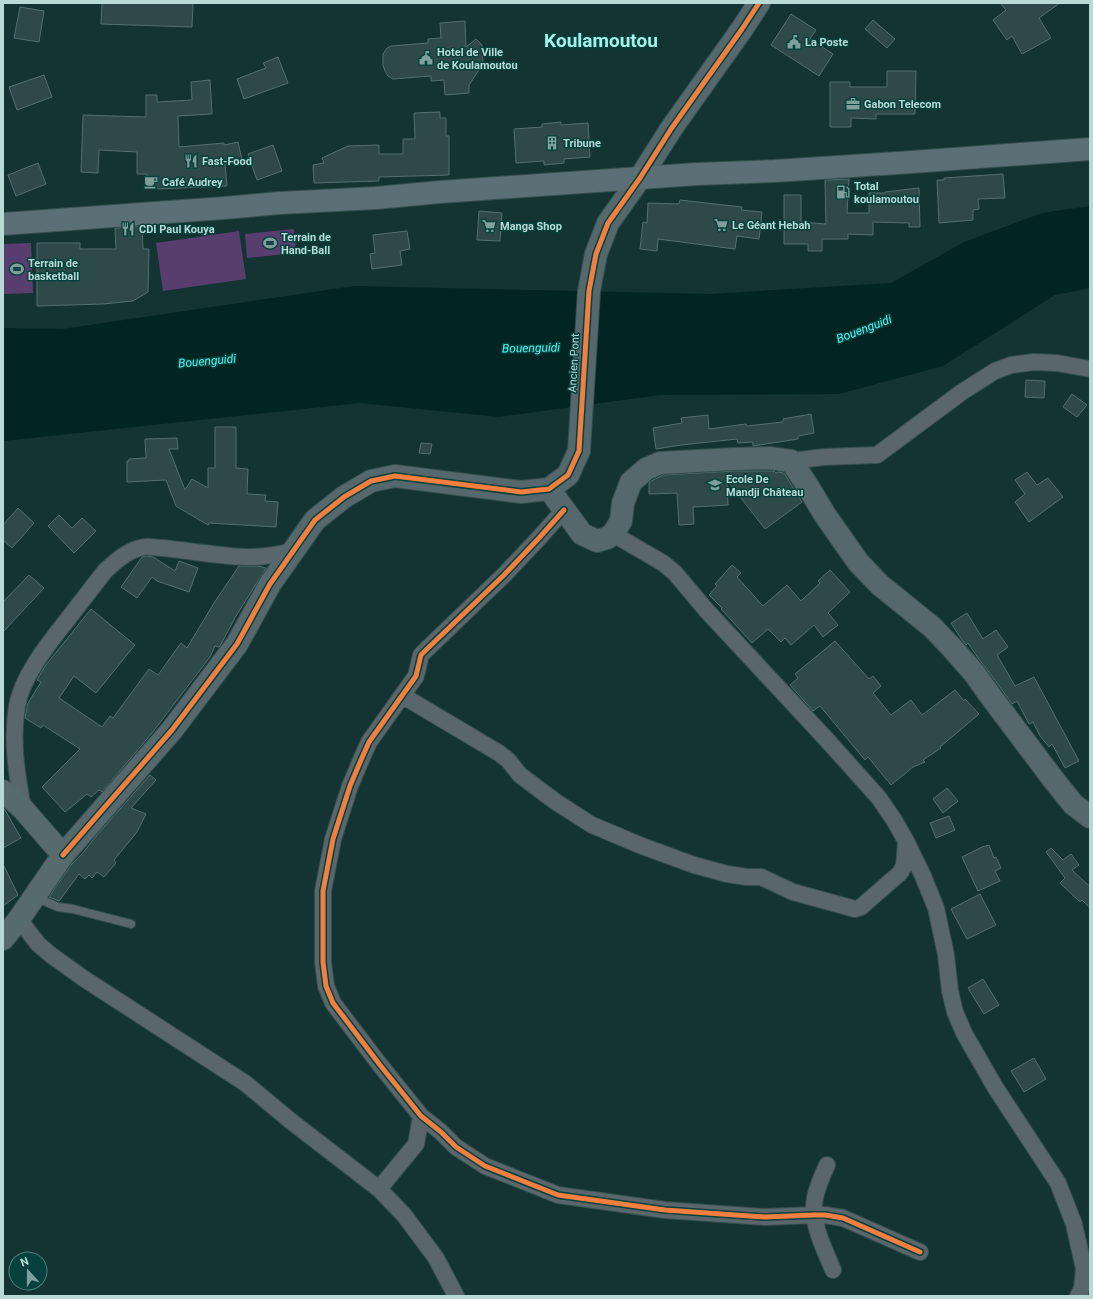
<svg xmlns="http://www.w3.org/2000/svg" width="1093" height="1299" font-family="Roboto,sans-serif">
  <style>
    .green { fill: #573e6f }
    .water { fill: #022422 }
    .building { fill: #2d494a; stroke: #546f71 }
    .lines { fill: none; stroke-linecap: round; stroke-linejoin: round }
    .lane-casing { stroke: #334f4d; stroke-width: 10 }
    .street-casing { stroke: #334f4d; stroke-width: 18 }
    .secondary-casing { stroke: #334f4d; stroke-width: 24 }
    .primary-casing { stroke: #334f4d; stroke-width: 24 }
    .highway-casing { stroke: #334f4d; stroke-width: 24 }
    .lane { stroke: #59676d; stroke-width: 8 }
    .street { stroke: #59676d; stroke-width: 16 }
    .secondary { stroke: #55686e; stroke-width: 22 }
    .primary { stroke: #5b7076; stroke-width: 22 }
    .highway { stroke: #576b6f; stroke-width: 22 }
    .cycleway-casing { stroke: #06413e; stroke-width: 8 }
    .cycleway { stroke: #f27e40; stroke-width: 5 }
    .labels { text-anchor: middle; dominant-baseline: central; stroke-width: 3; stroke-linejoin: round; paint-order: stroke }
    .poi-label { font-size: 11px; font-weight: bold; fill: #b9d9d7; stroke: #06413e; text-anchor: start }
    .street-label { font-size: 11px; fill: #b9d9d7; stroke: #06413e }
    .water-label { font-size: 12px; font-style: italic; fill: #52f6ee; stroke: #06413e }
    .town-label { font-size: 19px; font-weight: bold; fill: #a9efea; stroke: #06413e }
  </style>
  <rect width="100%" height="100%" fill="#133432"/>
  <path class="green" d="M294 229 296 253 247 258 245 234Z
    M239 231 246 279 163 291 156 243Z
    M31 243 33 293 3 294V244Z"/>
  <path class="water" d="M1090 206V288L1055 295 943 366 839 394 660 395 499 417 360 403 3 441V328L62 329 354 286 710 294 891 283 964 242 1042 213Z"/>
  <path class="building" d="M102 3H193L192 27 101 24Z
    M1000 3H1060L1039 18 1051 38 1022 54 1012 36 1007 40 993 20 1006 10Z
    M20 7 44 11 39 42 14 38Z
    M791 14 816 30 810 39 833 54 819 76 771 45Z
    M873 20 895 39 887 48 865 29Z
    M465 21 466 47 476 39 482 45 483 64 469 85V93L445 95 444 80 431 81V76L393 79 388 76 385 71 383 65V54L387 48 391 46 428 43V39L441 38 440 23Z
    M278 57 288 83 244 99 237 79 266 68 263 63Z
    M887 71H916L915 114H876V119L851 118V127H830V82H850V87H887Z
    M44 75 52 97 17 110 9 87Z
    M210 80 212 114 178 116 179 147 224 143V145L238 142 242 160 225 164 227 186 158 189V188H147V174H137V152L99 150 98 173 81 172 83 115 146 117V95H157V102L192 100 191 82Z
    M440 112V118H446V136H449V175L379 177V181L314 183 313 165 324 163 322 158 348 146 379 145V154H403V139H415L414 113Z
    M561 122V125L588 123 590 157 564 159V163L544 165V161L516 163 514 129 542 127V124Z
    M273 145 282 171 257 180 248 154Z
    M38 163 46 184 16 196 8 175Z
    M1003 174 1005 198 978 199 979 209 973 210V220L939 223 937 180H944V178Z
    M849 179 847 213H869V193H885V192L919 188 920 227H909V223L873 222V235L848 234V239H822V251H808V244H784V195H801V222L826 224 825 180Z
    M680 200 742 207 741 210 762 212 759 239 737 236 735 249 658 239 657 251 640 249 643 222 647 223 648 203 679 204Z
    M479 211 502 213 500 241 477 240Z
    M142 226 143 249H149L148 292 133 301 103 304 37 306V243H80V249H116L115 228Z
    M407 231 410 249 400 251 402 265 372 269 370 254 375 253 373 235Z
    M1026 380 1045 381 1044 398 1025 397Z
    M1072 394 1087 405 1077 417 1063 407Z
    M811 414 814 433 798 436V439L753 446V442L738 443 737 439 681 445 656 449 653 428 682 423 681 418 708 415 709 429 746 424 747 426 783 422V419Z
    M215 427H236V468L248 469 247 494 266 495 265 501 278 502 276 527 209 523 208 525 176 506 166 480 127 482V461H129V459L146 458 145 439 177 438 178 449H169L185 490 192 479 208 488V468H215Z
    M421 443 432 444 430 454 419 453Z
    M734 471H774L776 473 778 472 784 473 802 502 765 529 727 480 728 505 693 507 694 524 679 525 677 493 649 494V483L653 480 663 475Z
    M1027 472 1037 485 1048 478 1063 497 1029 522 1015 502 1025 494 1015 480Z
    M18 508 34 523 12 548 3 540V525Z
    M59 515 72 528 82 518 96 531 74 553 48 526Z
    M146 556 153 557 175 571 179 561 198 568 189 592 157 581 152 577 137 598 121 587 142 557Z
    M732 565 741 573 737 577 763 606 787 585 801 601 820 583 818 581 830 570 850 592 828 613 838 625 823 637 814 625 791 645 785 638 781 642 768 629 752 643 721 609 722 608 709 595 717 586 715 584Z
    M239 566H258L266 568 236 616 220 646 219 647 215 646 210 657 152 733 102 792 99 790 91 797 87 794 65 812 42 787 80 749 43 725 41 728 25 718 28 703 41 682 37 680 45 666 91 609 135 645 96 693 74 676 59 698 102 727 110 716 113 718 149 669 158 675 181 643 187 648 214 603Z
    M29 575 44 588 3 632V602Z
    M967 613 983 639 996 630 1008 647 997 655 1015 686 1034 677 1079 761 1065 768 1052 744 1049 747 1040 736 1033 722 1029 724 1017 701 1012 704 992 676 978 658 968 643 966 645 962 640 951 623Z
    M835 641 869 679 873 676 881 686 873 693 891 715 911 700 922 715 955 690 964 701 965 699 979 714 940 747 941 748 923 760 925 762 913 767 891 785 868 757 865 760 820 706 813 711 790 685 798 678 795 674Z
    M150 775 156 780 131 808 146 814 137 832 114 860 116 863 104 877 97 872 92 878 89 875 85 879 79 874 59 901 49 897 71 865 82 854 97 835Z
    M947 788 958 801 943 813 933 799Z
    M3 808 5 810 21 838 3 848Z
    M949 816 955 830 936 838 930 823Z
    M989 845 994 858 996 857 1001 868 995 871 1000 881 978 891 962 857 982 847Z
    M1051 848 1063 860 1071 854 1079 865 1072 870 1090 887V908L1082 900 1080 902 1060 883 1065 878 1046 852Z
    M3 864 18 895 3 906Z
    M980 894 996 925 967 939 951 909Z
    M983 979 999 1005 984 1014 968 988Z
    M1034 1058 1046 1079 1024 1092 1011 1071Z"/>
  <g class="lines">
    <g class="lane-casing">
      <path id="lane" d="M35 897 58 907 73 909 131 924"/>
    </g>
    <g class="street-casing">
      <path id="street" d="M791 461 824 457 877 455 962 392 995 371 1011 365 1034 362 1057 363 1090 369
        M564 510 539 538 504 575 427 649 421 655 416 676 369 742 361 760 350 786 333 839 323 891V962L326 986 333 1003 380 1065 421 1116 441 1132 456 1147 485 1166 558 1195 665 1210 765 1217 814 1215H825L843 1218 920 1252
        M613 534 663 563 675 573 707 611 827 740 879 798 894 820 906 841 923 876 936 908 946 955 950 991 955 1012 964 1033 995 1087 1058 1183 1074 1224 1084 1269 1082 1288 1078 1296
        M403 696 499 753 508 760 520 775 556 802 592 825 642 846 694 865 727 874 747 877H761L793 892 855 909 861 907 900 873 904 866 906 842
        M23 809C17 775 11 741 17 706 22 677 46 647 64 624 78 606 91 589 105 571 117 560 128 550 144 547 150 546 157 548 162 548 182 550 201 553 221 555 248 559 267 557 294 551
        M19 919 38 944 51 955 83 978 245 1083 292 1122 379 1189 404 1215 436 1258 456 1296
        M827 1165C822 1176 817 1187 815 1198 810 1222 824 1248 833 1270
        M379 1189 416 1144 421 1116"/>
    </g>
    <g class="secondary-casing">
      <path id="secondary" d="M549 489 582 534 597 541 607 538 613 534 621 521 623 503 631 482 646 469 660 463 733 459 769 458 791 461 807 485 825 515 858 562 880 585 932 627 953 649 975 674 989 694 1053 779 1073 804 1090 817
        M63 855 172 730 237 644 270 584 315 520 344 497 371 481 395 476 521 492 549 489 568 475 579 451 589 291 596 254 608 223 640 178 671 129 742 29 759 3"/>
    </g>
    <g class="primary-casing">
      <path id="primary" d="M3 224 224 208 280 203 376 198 440 192 697 174 775 171 898 163 1090 149"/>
    </g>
    <g class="highway-casing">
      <path id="highway" d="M3 791 23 809 63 855 19 919 3 939"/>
    </g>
    <use href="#lane" class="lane"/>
    <use href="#street" class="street"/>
    <use href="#secondary" class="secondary"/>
    <use href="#primary" class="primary"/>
    <use href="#highway" class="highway"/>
    <g class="cycleway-casing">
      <path id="cycleway" d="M564 510 539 538 504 575 427 649 421 655 416 676 369 742 361 760 350 786 333 839 323 891V962L326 986 333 1003 380 1065 421 1116 441 1132 456 1147 485 1166 558 1195 665 1210 765 1217 814 1215H825L843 1218 920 1252
        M63 855 172 730 237 644 270 584 315 520 344 497 371 481 395 476 521 492 549 489 568 475 579 451 589 291 596 254 608 223 640 178 671 129 742 29 759 3"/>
    </g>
    <use href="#cycleway" class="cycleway"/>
  </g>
  <defs>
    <g id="civic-bare" transform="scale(1.08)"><path d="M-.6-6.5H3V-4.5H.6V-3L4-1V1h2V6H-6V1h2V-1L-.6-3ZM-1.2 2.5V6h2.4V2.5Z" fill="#7f9f9d" stroke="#06413e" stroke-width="2.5" paint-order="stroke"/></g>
    <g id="office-bare" transform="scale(1.08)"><path d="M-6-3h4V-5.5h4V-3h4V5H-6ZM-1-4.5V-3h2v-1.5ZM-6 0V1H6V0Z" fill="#7f9f9d" stroke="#06413e" stroke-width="2.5" paint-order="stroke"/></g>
    <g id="building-bare" transform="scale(1.08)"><path d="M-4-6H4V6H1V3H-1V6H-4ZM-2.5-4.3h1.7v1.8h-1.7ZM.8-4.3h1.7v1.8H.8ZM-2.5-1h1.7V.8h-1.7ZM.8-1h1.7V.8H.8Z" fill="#7f9f9d" stroke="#06413e" stroke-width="2.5" paint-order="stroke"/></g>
    <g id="restaurant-bare" transform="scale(1.08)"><path d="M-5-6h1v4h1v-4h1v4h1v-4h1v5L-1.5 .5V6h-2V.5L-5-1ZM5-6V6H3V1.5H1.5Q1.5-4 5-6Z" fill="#7f9f9d" stroke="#06413e" stroke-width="2.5" paint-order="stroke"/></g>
    <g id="cafe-bare" transform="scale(1.08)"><path d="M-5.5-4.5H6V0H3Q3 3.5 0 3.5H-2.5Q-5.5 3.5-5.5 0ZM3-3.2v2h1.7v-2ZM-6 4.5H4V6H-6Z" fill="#7f9f9d" stroke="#06413e" stroke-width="2.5" paint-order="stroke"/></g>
    <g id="fuel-bare" transform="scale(1.08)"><path d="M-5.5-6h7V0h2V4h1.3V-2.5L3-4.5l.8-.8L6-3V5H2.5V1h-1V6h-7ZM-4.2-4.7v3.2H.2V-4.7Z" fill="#7f9f9d" stroke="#06413e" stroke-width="2.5" paint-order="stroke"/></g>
    <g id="supermarket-bare" transform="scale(1.08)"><path d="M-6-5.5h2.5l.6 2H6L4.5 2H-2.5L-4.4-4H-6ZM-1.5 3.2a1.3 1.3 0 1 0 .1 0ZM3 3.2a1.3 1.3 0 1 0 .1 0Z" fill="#7f9f9d" stroke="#06413e" stroke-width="2.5" paint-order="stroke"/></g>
    <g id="stadium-bare" transform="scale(1.08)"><path d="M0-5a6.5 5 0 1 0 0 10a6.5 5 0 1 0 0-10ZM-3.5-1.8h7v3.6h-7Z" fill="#7f9f9d" stroke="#06413e" stroke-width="2.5" paint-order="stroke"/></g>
    <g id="school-bare" transform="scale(1.08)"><path d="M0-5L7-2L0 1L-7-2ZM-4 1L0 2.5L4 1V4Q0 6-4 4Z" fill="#7f9f9d" stroke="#06413e" stroke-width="2.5" paint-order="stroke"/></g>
  </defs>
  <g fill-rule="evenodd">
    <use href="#civic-bare" x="794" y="42"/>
    <use href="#civic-bare" x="426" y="58"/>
    <use href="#office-bare" x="853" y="104"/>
    <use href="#building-bare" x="552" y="143"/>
    <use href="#restaurant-bare" x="191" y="161"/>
    <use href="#cafe-bare" x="151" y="182"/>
    <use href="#fuel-bare" x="843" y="192"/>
    <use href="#supermarket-bare" x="721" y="225"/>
    <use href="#supermarket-bare" x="489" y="226"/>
    <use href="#restaurant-bare" x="128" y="229"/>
    <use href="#stadium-bare" x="270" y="243"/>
    <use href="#stadium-bare" x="17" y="269"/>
    <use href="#school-bare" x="715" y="485"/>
  </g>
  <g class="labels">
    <g class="poi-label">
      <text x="805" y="42">La Poste</text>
      <text x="437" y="52">Hotel de Ville<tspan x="437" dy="13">de Koulamoutou</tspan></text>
      <text x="864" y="104">Gabon Telecom</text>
      <text x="563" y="143">Tribune</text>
      <text x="202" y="161">Fast-Food</text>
      <text x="162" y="182">Café Audrey</text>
      <text x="854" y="186">Total<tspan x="854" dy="13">koulamoutou</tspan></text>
      <text x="732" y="225">Le Géant Hebah</text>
      <text x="500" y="226">Manga Shop</text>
      <text x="139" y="229">CDI Paul Kouya</text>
      <text x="281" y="237">Terrain de<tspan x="281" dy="13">Hand-Ball</tspan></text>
      <text x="28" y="263">Terrain de<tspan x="28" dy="13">basketball</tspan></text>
      <text x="726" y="479">Ecole De<tspan x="726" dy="13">Mandji Château</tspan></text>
    </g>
    <g class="street-label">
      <text transform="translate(574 363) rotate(-87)">Ancien Pont</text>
    </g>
    <g class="water-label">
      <text transform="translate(864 329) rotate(-21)">Bouenguidi</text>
      <text transform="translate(531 348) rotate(-1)">Bouenguidi</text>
      <text transform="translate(207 361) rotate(-5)">Bouenguidi</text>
    </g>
    <g class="town-label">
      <text x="601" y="40">Koulamoutou</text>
    </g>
  </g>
  <rect width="1093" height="1299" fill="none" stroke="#b9d9d7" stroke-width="8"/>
  <g transform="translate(28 1271) rotate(339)"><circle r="19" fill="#06413e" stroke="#4e7e7b"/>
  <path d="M0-3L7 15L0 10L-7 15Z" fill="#7f9f9d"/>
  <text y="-6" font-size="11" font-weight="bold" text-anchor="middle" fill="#b9d9d7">N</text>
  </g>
</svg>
